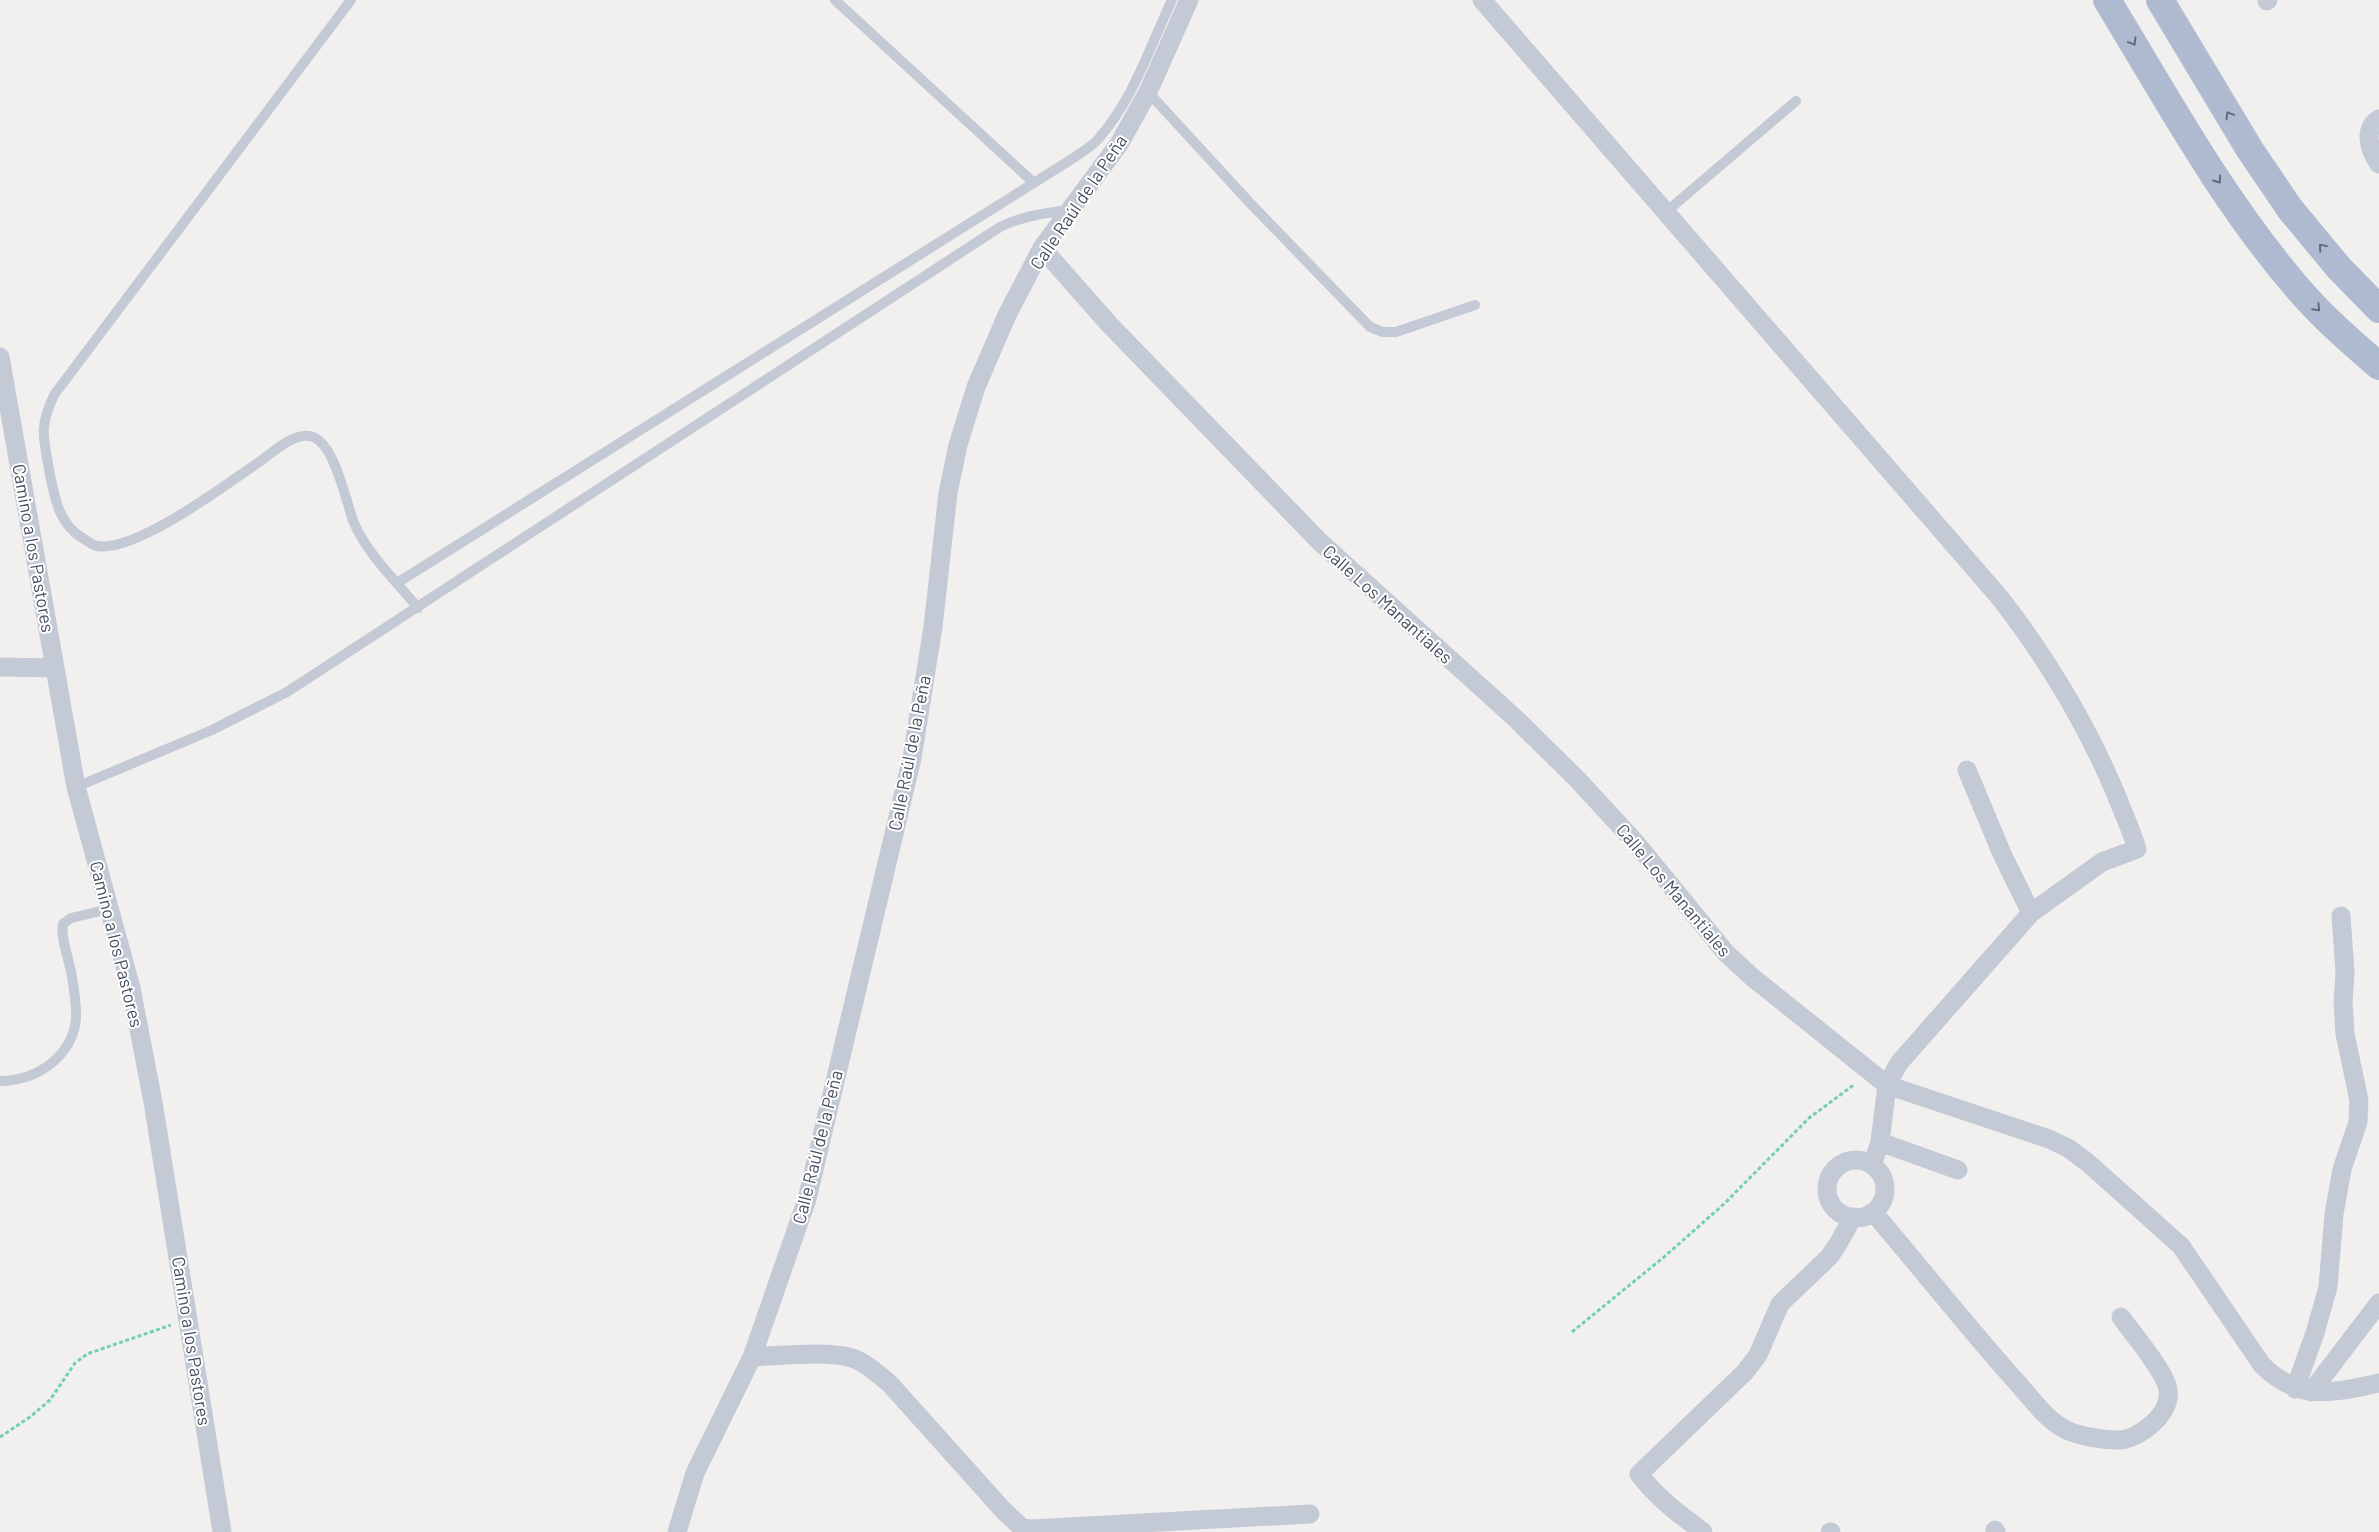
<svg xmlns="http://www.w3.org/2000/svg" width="2379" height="1532" font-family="Barlow,sans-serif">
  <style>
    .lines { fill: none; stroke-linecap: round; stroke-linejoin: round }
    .path { stroke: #73d0af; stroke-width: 3; stroke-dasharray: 4 2.5; stroke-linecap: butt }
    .lane { stroke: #c3c9d5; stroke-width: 10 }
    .street { stroke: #c3c9d5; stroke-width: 19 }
    .primary { stroke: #aebacf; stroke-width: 28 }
    .oneway { stroke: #616a7a }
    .labels { text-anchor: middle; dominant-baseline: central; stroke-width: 4; stroke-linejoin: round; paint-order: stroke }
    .street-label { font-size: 18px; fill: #47505e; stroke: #fff }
  </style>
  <rect width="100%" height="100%" fill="#f2f0ef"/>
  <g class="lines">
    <path class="path" d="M1572 1332 1664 1257 1724 1204 1809 1118 1855 1084
      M0 1437 30 1417 50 1400 75 1363 87 1354 171 1325"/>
    <path class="lane" d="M351 0 54 395C38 430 44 438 50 475 55 500 60 526 84 539 88 541 93 546 97 546 135 553 227 484 259 462 272 453 292 434 309 436 334 438 346 503 354 523 368 555 396 581 418 608
      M835 0 1034 183
      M1148 92 1250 203 1370 327 1383 332H1396L1475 305
      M1666 212 1796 101
      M397 583 1075 157C1083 151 1093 146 1099 138 1133 100 1150 46 1172 0
      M76 787 212 730 287 692 1000 227C1023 216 1044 213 1070 210
      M0 1081C33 1081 67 1061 75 1026 78 1015 74 989 72 977 70 961 60 939 63 924L71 918 109 909"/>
    <path class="street" d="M1482 0 2001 599C2048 660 2085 721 2115 792 2122 810 2131 829 2137 849L2102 862 2031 913 1899 1063 1887 1085 1880 1142 1872 1165
      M2267 1 2268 0
      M2379 119C2362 130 2370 151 2379 164
      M1042 248 1108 323 1319 541 1515 718 1577 779 1636 843 1726 953 1752 977 1887 1085 2049 1139 2068 1148 2087 1162 2181 1246 2262 1365C2299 1402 2332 1393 2379 1383
      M0 357 76 787 131 988 153 1102 222 1532
      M0 667 55 668
      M1967 770 2002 854 2031 913
      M1880 1142 1958 1170
      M1827 1189a29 29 0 1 1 58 0a29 29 0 1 1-58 0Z
      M1873 1212C1920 1267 1965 1324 2013 1378 2028 1394 2042 1415 2061 1427 2074 1436 2103 1440 2120 1440 2141 1438 2172 1413 2168 1390 2166 1372 2132 1333 2121 1317
      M752 1357C778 1356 829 1350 852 1358 867 1363 879 1375 890 1384L1003 1510 1021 1527 1031 1529 1310 1514
      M2295 1389 2315 1333 2328 1287 2334 1214 2342 1169 2358 1122 2359 1100 2345 1034 2343 1001 2345 972 2341 916
      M2311 1392 2379 1303
      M1995 1530 1996 1532
      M677 1532 695 1473 752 1357 807 1199 912 758 933 627 948 493 958 445 976 387 1007 315 1042 248 1119 144 1148 92 1189 0
      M1703 1532C1679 1514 1657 1498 1639 1474L1745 1372 1758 1355 1780 1304 1829 1257 1838 1244 1853 1217
      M1830 1532H1831"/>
    <path class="primary" d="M2107 0C2165 95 2222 200 2295 285 2320 315 2350 341 2379 366
      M2160 0 2250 150 2290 209 2339 268 2379 309"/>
  </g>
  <defs><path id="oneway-chevron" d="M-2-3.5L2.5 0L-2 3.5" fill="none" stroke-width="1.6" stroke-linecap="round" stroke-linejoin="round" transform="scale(1.25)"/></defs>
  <g class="oneway">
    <use href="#oneway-chevron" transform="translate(2133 42) rotate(59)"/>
    <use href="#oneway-chevron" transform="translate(2229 115) rotate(-121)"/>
    <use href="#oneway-chevron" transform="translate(2218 180) rotate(55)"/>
    <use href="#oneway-chevron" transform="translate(2322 247) rotate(-130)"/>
    <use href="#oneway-chevron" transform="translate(2317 308) rotate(46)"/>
  </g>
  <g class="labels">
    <g class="street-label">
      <text transform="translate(1078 202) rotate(-56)">Calle Raúl de la Peña</text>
      <text transform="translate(34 548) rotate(80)">Camino a los Pastores</text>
      <text transform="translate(1388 604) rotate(42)">Calle Los Manantiales</text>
      <text transform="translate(909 753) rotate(-79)">Calle Raúl de la Peña</text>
      <text transform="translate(1674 890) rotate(50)">Calle Los Manantiales</text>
      <text transform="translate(117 944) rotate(76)">Camino a los Pastores</text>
      <text transform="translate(817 1147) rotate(-76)">Calle Raúl de la Peña</text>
      <text transform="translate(192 1341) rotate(81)">Camino a los Pastores</text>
    </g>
  </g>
</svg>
